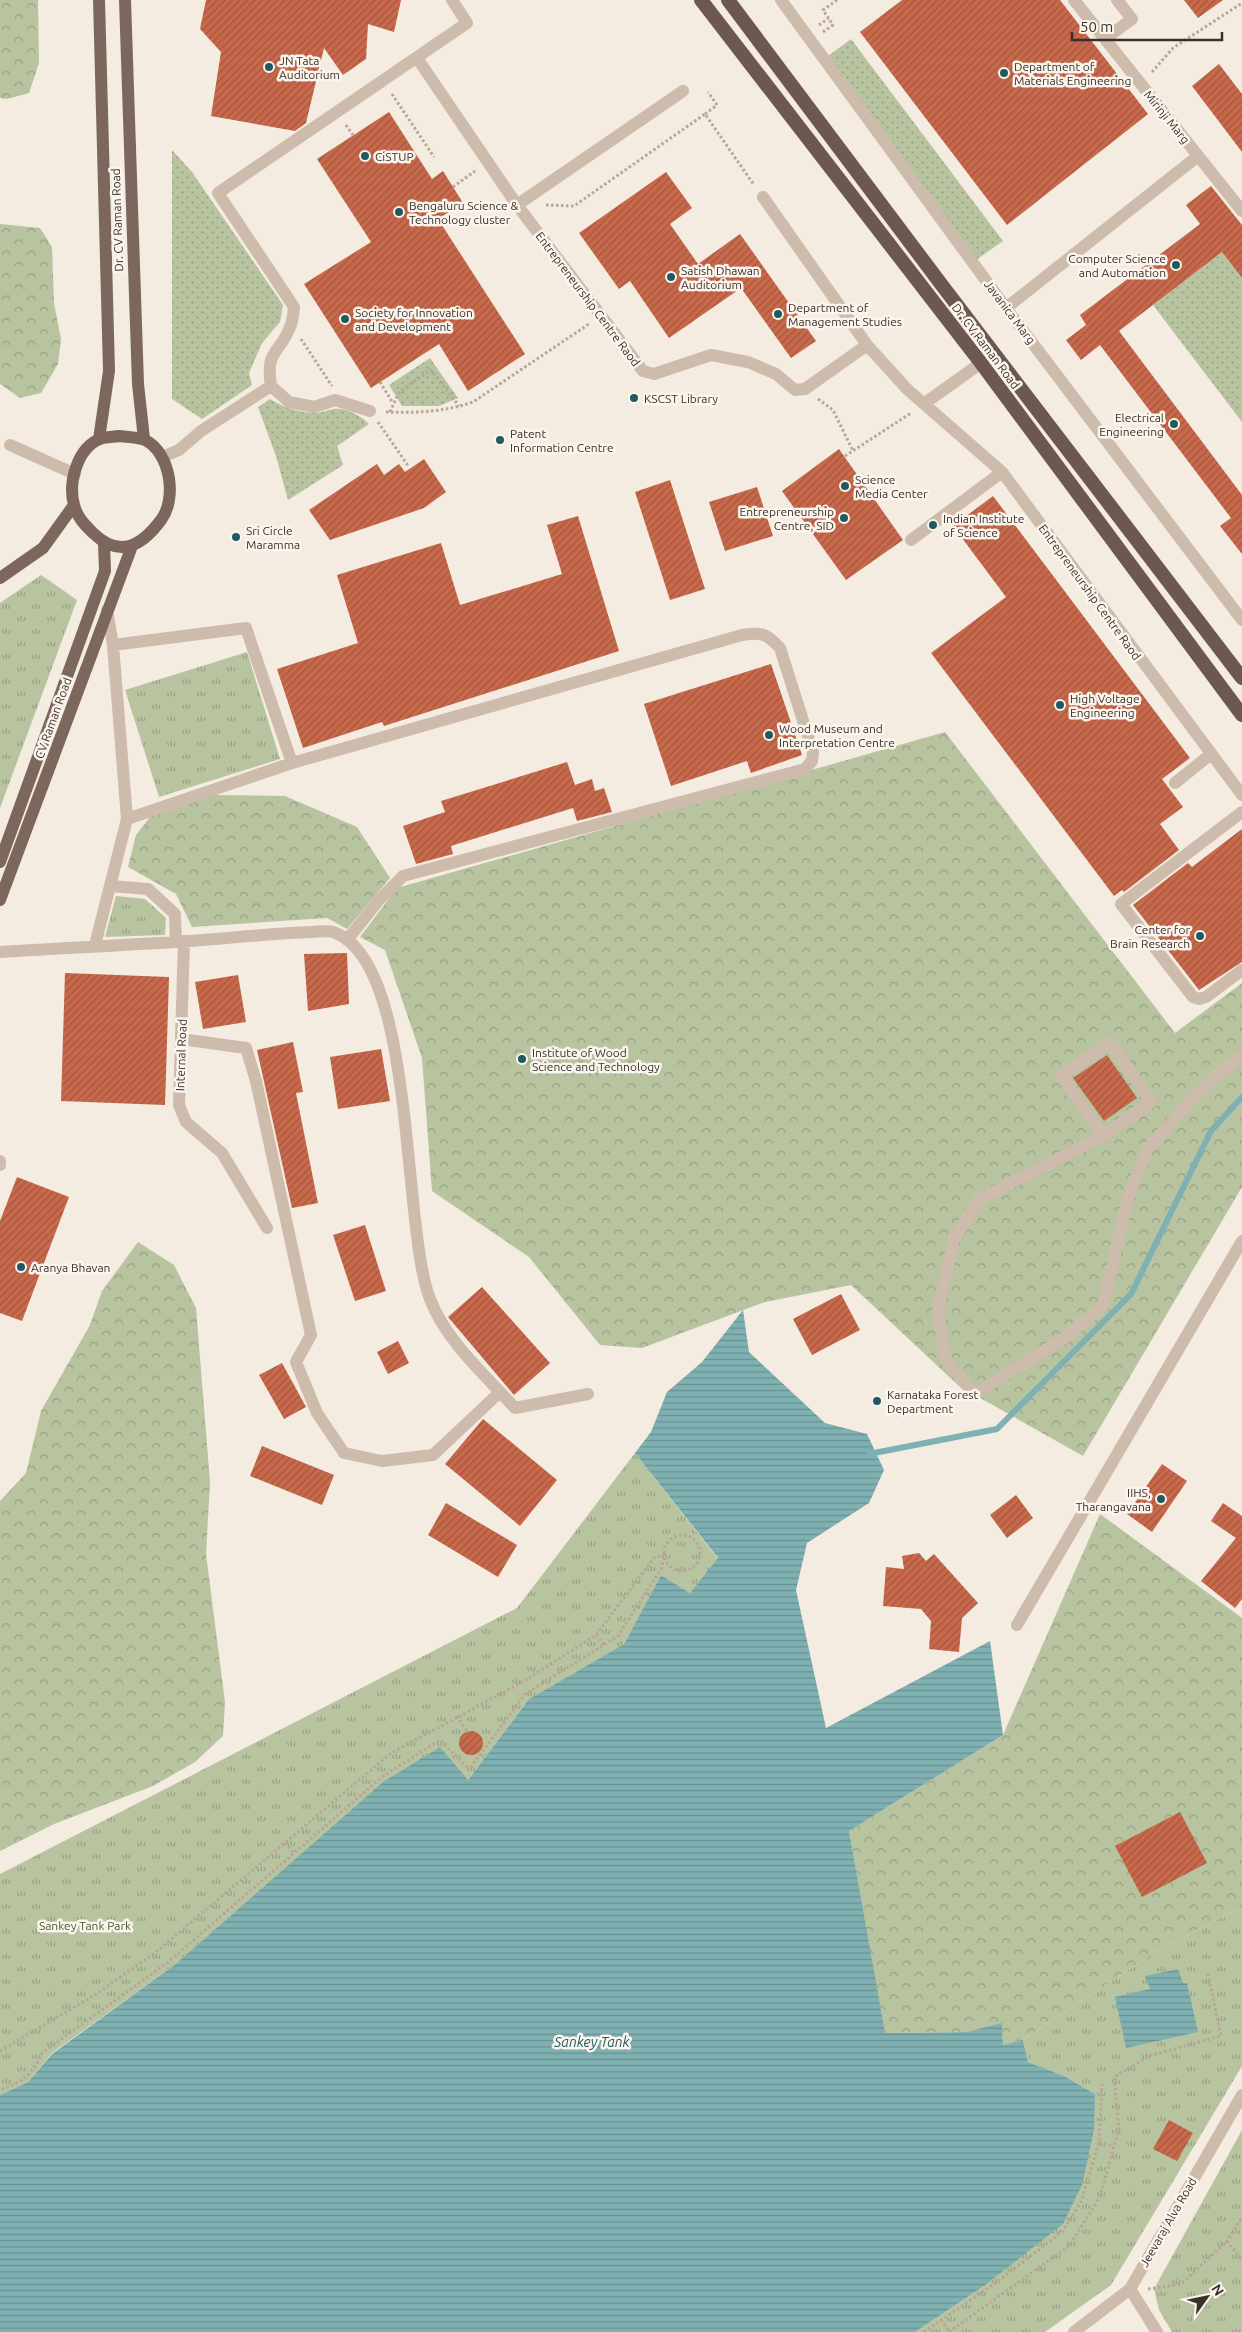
<svg xmlns="http://www.w3.org/2000/svg" width="1242" height="2332" font-family="Ubuntu,sans-serif">
  <style>
    .grass { fill: url(#grass-dots) }
    .forest { fill: url(#forest-crowns) }
    .park { fill: url(#park-tufts) }
    .water { fill: url(#water-rules) }
    .lines { fill: none; stroke-linecap: round; stroke-linejoin: round }
    .stream { stroke: #7fb0b2; stroke-width: 6 }
    .building { fill: url(#building-hatch) }
    .path { stroke: #b9a596; stroke-width: 3; stroke-dasharray: 2.5 2.5; stroke-linecap: butt }
    .service { stroke: #cdbbac; stroke-width: 12 }
    .tertiary { stroke: #cdbbac; stroke-width: 12 }
    .primary { stroke: #7d675c; stroke-width: 12 }
    .trunk { stroke: #6c584f; stroke-width: 14 }
    .poi-dot { fill: #1f5a5e; stroke: #fbf5ee; stroke-width: 2 }
    .labels { text-anchor: middle; dominant-baseline: central; stroke-width: 5; stroke-linejoin: round; paint-order: stroke }
    .poi-label { font-size: 12px; fill: #3b302b; stroke: #fbf5ee; text-anchor: start }
    .street-label { font-size: 12px; fill: #3b302b; stroke: #fbf5ee }
    .park-label { font-size: 12px; fill: #4a5a2e; stroke: #fbf5ee }
    .water-label { font-size: 14px; font-style: italic; fill: #1f5a5e; stroke: #fbf5ee }
  </style>
  <defs>
    <pattern id="grass-dots" width="8" height="8" patternUnits="userSpaceOnUse" patternTransform="scale(1.25)"><rect width="8" height="8" fill="#b8c4a0"/><path d="M2 2h.1M6 6h.1" fill="none" stroke="#97a083" stroke-width="1.8" stroke-linecap="round"/></pattern>
    <pattern id="forest-crowns" width="20" height="18" patternUnits="userSpaceOnUse" patternTransform="scale(1.25)"><rect width="20" height="18" fill="#b8c4a0"/><path d="M2 6a3 3 0 1 1 6 0M12 15a3 3 0 1 1 6 0" fill="none" stroke="#97a083"/></pattern>
    <pattern id="park-tufts" width="24" height="20" patternUnits="userSpaceOnUse" patternTransform="scale(1.25)"><rect width="24" height="20" fill="#b8c4a0"/><path d="M3 7l-1-3M5 7V3M7 7l1-3M15 17l-1-3M17 17v-4M19 17l1-3" fill="none" stroke="#97a083"/></pattern>
    <pattern id="water-rules" width="6" height="5" patternUnits="userSpaceOnUse" patternTransform="scale(1.25)"><rect width="6" height="5" fill="#7fb0b2"/><path d="M0 2.5h6" fill="none" stroke="#699091"/></pattern>
    <pattern id="building-hatch" width="6" height="6" patternUnits="userSpaceOnUse" patternTransform="scale(1.25)"><rect width="6" height="6" fill="#c8694b"/><path d="M-1 1l2-2M0 6l6-6M5 7l2-2" fill="none" stroke="#a4573f"/></pattern>
  </defs>
  <rect width="100%" height="100%" fill="#f4ebe1"/>
  <path class="grass" d="M851 39 1003 241 976 260 828 56Z
    M172 150 192 172 283 305 280 322 262 343 249 373 252 385 202 419 172 399Z
    M1222 252 1242 278V422L1153 305Z
    M430 358 458 398 439 406H402L389 385Z
    M270 399C285 408 297 412 315 413 321 413 327 410 334 409 346 407 361 416 369 424L337 446 343 465 288 500 276 456 258 407Z"/>
  <path class="forest" d="M0 0H38L39 63 29 93 7 99 0 98Z
    M0 224 40 228 52 247 54 303 61 339 58 364 41 393 20 398 0 384Z
    M945 732 1175 1033 1242 983V1187L1083 1456 959 1386 851 1285 765 1302 642 1348 600 1345 529 1257 432 1191 422 1058 385 950 360 937 397 888Z
    M214 795 285 796 357 827 390 878 347 929 327 918 192 927 176 894 128 867 136 835 150 817Z
    M138 1242 174 1265 196 1308 210 1482 206 1554 225 1702 223 1736 195 1762 153 1786 54 1824 0 1851V1501L26 1473 41 1411 90 1325 102 1291Z
    M1100 1514 1242 1618V1907L1158 1950 1023 2040 1003 2045 1002 2024 966 2032 884 2033 849 1831 1003 1735Z"/>
  <path class="park" d="M41 575 77 600 0 808V603Z
    M247 652 280 759 159 797 125 690Z
    M116 896 145 899 166 918 165 935 105 937Z
    M635 1453 718 1559 690 1593 661 1575 624 1644 529 1699 467 1781 177 1963 52 2053 28 2082 0 2095V1874L517 1608Z
    M1242 1907V2066L1111 2285 1045 2332H915L984 2286 1095 2094 1064 2076 1028 2062 1023 2040 1158 1950Z
    M1242 2130V2332H1172L1159 2310 1154 2289Z"/>
  <path class="water" d="M743 1310 749 1352 825 1423 867 1434 884 1470 869 1503 807 1543 796 1590 826 1728 990 1641 1003 1735 849 1831 885 2033 966 2032 1002 2023 1003 2045 1023 2040 1028 2062 1064 2076 1095 2094 1094 2130 1082 2185 1063 2224 984 2286 915 2332H0V2095L28 2082 52 2054 177 1963 383 1782 440 1747 468 1780 529 1699 624 1644 661 1575 690 1593 718 1558 635 1453 651 1432 667 1392 702 1362Z
    M1178 1969 1183 1983H1187L1198 2032 1126 2048 1115 1997 1150 1989 1145 1976Z"/>
  <g class="lines">
    <path class="stream" d="M869 1454 997 1429 1131 1294 1211 1131 1242 1097"/>
  </g>
  <path class="building" d="M206 0H401L394 32 368 24 366 59 343 75 324 48 306 123 295 131 211 116 221 52 200 29Z
    M902 0H1060L1148 114 1007 225 860 32Z
    M1184 0H1223L1198 18Z
    M1219 64 1242 94V152L1192 86Z
    M389 112 432 179 443 171 463 203 438 219 525 354 468 391 439 344 371 388 304 284 371 242 317 159Z
    M666 172 692 208 670 224 698 264 740 234 816 341 791 358 741 288 669 338 630 281 619 289 579 233Z
    M1211 186 1242 225V278L1222 252 1119 331 1242 495V554L1220 526 1231 518 1100 345 1081 360 1066 340 1086 325 1080 315 1200 224 1186 205Z
    M839 449 903 540 846 580 782 491Z
    M424 459 446 492 424 508 330 540 309 510 377 464 384 475 399 464 405 472Z
    M670 480 705 589 670 600 635 492Z
    M757 487 773 536 725 551 709 502Z
    M993 496 1190 758 1162 779 1183 807 1160 824 1179 850 1124 892 1122 890 1114 896 931 653 1006 597 953 526Z
    M578 516 619 651 384 726 382 722 303 748 277 669 358 643 337 575 441 543 460 605 562 574 547 525Z
    M771 664 802 755 751 773 747 761 671 786 644 704Z
    M567 762 575 785 592 779 595 791 604 788 612 812 577 821 573 808 451 846 453 854 416 864 403 826 445 812 441 801Z
    M1242 829V962L1199 990 1133 905 1188 863 1192 867Z
    M347 953 349 1004 308 1011 304 954Z
    M65 973 169 977 165 1105 61 1101Z
    M238 975 246 1022 203 1029 195 982Z
    M293 1042 303 1092 296 1093 318 1203 292 1208 257 1050Z
    M381 1049 390 1101 338 1109 330 1057Z
    M1107 1055 1137 1098 1104 1121 1073 1078Z
    M17 1177 69 1197 22 1321 0 1313V1221Z
    M365 1225 386 1291 355 1301 333 1235Z
    M482 1287 550 1363 514 1395 448 1317Z
    M841 1294 860 1330 812 1355 793 1319Z
    M398 1341 409 1363 388 1374 377 1352Z
    M282 1363 306 1407 284 1419 259 1375Z
    M483 1419 557 1480 520 1526 445 1464Z
    M262 1446 334 1475 322 1505 250 1476Z
    M1162 1464 1187 1481 1152 1532 1127 1514Z
    M1016 1495 1033 1518 1007 1538 990 1515Z
    M446 1503 517 1545 498 1577 428 1535Z
    M1223 1503 1242 1516V1599L1235 1608 1201 1581 1236 1538 1211 1521Z
    M919 1553 926 1561 934 1554 978 1603 962 1618 959 1652 929 1649 931 1621 921 1609 883 1606 886 1567 904 1569 902 1556Z
    M459 1743a12 12 0 1 1 24 0a12 12 0 1 1-24 0Z
    M1180 1812 1207 1863 1142 1897 1115 1846Z
    M1169 2120 1193 2133 1177 2161 1153 2149Z"/>
  <g class="lines">
    <path class="path" d="M819 25 829 18
      M823 32 833 25 823 10 837 0
      M1152 72 1173 48 1242 3
      M392 94 434 157
      M705 114 717 105 708 92
      M346 125 353 135
      M453 187 475 171
      M546 205 574 206 705 114 754 185
      M301 339 332 386
      M380 382 393 403
      M818 399 833 410 853 451
      M386 412C416 413 445 412 473 402L589 324
      M390 412 399 392 431 370 459 406
      M378 422 409 467
      M845 456 911 413
      M664 1553a18 18 0 1 1 36 0a18 18 0 1 1-36 0Z
      M596 1635 604 1645
      M457 1716 467 1731
      M285 1843 294 1853
      M0 2051 98 1993 156 1952 391 1753 521 1683 596 1635 654 1558 665 1555 661 1569 618 1636 525 1694 471 1767 466 1766 440 1740 382 1777 167 1963 42 2053C31 2076 24 2081 0 2090
      M1099 2143 1114 2146
      M1227 2241 1242 2260
      M1148 2289 1181 2284 1227 2241 1242 2217
      M941 2320 949 2331
      M924 2332 997 2282 1063 2231 1081 2202 1099 2143 1102 2084
      M949 2332 1069 2246 1100 2197 1114 2146 1119 2129 1114 2077 1149 2056 1221 2036 1208 1974"/>
    <path class="service" d="M781 0 1006 308 1242 620
      M1074 0 1242 211
      M1105 39 1132 19 1117 0
      M417 58 517 205 643 371 654 374 711 355 748 362 776 374 795 390 805 389 867 345
      M763 197 867 345 907 389 1002 472 1242 795
      M517 205 683 91
      M1006 308 1198 156
      M271 386 289 402 314 407 335 400 370 411
      M925 403 981 363
      M10 445 75 474
      M162 457 179 450 201 431 271 386C265 349 280 354 290 327 293 321 293 314 294 307L218 193 467 23 452 0
      M911 540 1002 472
      M107 610 113 645 127 819
      M113 645 246 628 292 763
      M1175 783 1211 754
      M1242 812 1121 904 1193 997 1199 999 1206 997 1242 970
      M111 886 148 889 175 914 176 942
      M184 941 179 1105 186 1122 222 1153 267 1228
      M95 945 127 819 292 763 742 635C762 632 766 633 780 648L813 752 812 761 805 769 403 876 379 900 347 940
      M0 952C72 947 144 945 216 939 248 936 280 933 312 932 318 932 327 930 333 932 417 960 401 1225 430 1299 446 1341 485 1375 515 1408L588 1394
      M181 1039 246 1048 256 1081 311 1335 296 1362 317 1413 344 1453 382 1461 433 1455 500 1392
      M1103 1136 1061 1076 1110 1042 1151 1102 1103 1136 979 1199 954 1239 938 1311 945 1359 974 1394 1063 1339 1103 1306 1128 1198 1147 1150 1197 1094 1242 1054
      M0 1161V1165
      M1017 1625 1242 1241"/>
    <path class="tertiary" d="M1130 2289 1157 2332
      M1074 2332 1130 2289 1242 2095"/>
    <path class="primary" d="M125 0 138 384 144 439
      M119 436C126 437 138 437 145 440 171 453 177 499 161 520 141 547 119 558 93 533 84 524 77 517 74 505 68 483 77 448 100 439 105 437 113 437 119 436Z
      M99 439 109 371 99 0
      M0 578 43 548 74 505
      M0 862 105 571 104 543
      M0 900 132 546"/>
    <path class="trunk" d="M701 0 981 363 1242 715
      M728 0 941 284 1242 678"/>
  </g>
  <g class="poi-dot">
    <circle cx="269" cy="67" r="5"/>
    <circle cx="1004" cy="73" r="5"/>
    <circle cx="365" cy="156" r="5"/>
    <circle cx="399" cy="212" r="5"/>
    <circle cx="1176" cy="265" r="5"/>
    <circle cx="671" cy="277" r="5"/>
    <circle cx="778" cy="314" r="5"/>
    <circle cx="345" cy="319" r="5"/>
    <circle cx="634" cy="398" r="5"/>
    <circle cx="1174" cy="424" r="5"/>
    <circle cx="500" cy="440" r="5"/>
    <circle cx="845" cy="486" r="5"/>
    <circle cx="844" cy="518" r="5"/>
    <circle cx="933" cy="525" r="5"/>
    <circle cx="236" cy="537" r="5"/>
    <circle cx="1060" cy="705" r="5"/>
    <circle cx="769" cy="735" r="5"/>
    <circle cx="1200" cy="936" r="5"/>
    <circle cx="522" cy="1059" r="5"/>
    <circle cx="21" cy="1267" r="5"/>
    <circle cx="877" cy="1401" r="5"/>
    <circle cx="1161" cy="1499" r="5"/>
  </g>
  <g class="labels">
    <g class="poi-label">
      <text x="279" y="60">JN Tata<tspan x="279" dy="14">Auditorium</tspan></text>
      <text x="1014" y="66">Department of<tspan x="1014" dy="14">Materials Engineering</tspan></text>
      <text x="375" y="156">CiSTUP</text>
      <text x="409" y="205">Bengaluru Science &amp;<tspan x="409" dy="14">Technology cluster</tspan></text>
      <text x="1166" y="258" text-anchor="end">Computer Science<tspan x="1166" dy="14">and Automation</tspan></text>
      <text x="681" y="270">Satish Dhawan<tspan x="681" dy="14">Auditorium</tspan></text>
      <text x="788" y="307">Department of<tspan x="788" dy="14">Management Studies</tspan></text>
      <text x="355" y="312">Society for Innovation<tspan x="355" dy="14">and Development</tspan></text>
      <text x="644" y="398">KSCST Library</text>
      <text x="1164" y="417" text-anchor="end">Electrical<tspan x="1164" dy="14">Engineering</tspan></text>
      <text x="510" y="433">Patent<tspan x="510" dy="14">Information Centre</tspan></text>
      <text x="855" y="479">Science<tspan x="855" dy="14">Media Center</tspan></text>
      <text x="834" y="511" text-anchor="end">Entrepreneurship<tspan x="834" dy="14">Centre, SID</tspan></text>
      <text x="943" y="518">Indian Institute<tspan x="943" dy="14">of Science</tspan></text>
      <text x="246" y="530">Sri Circle<tspan x="246" dy="14">Maramma</tspan></text>
      <text x="1070" y="698">High Voltage<tspan x="1070" dy="14">Engineering</tspan></text>
      <text x="779" y="728">Wood Museum and<tspan x="779" dy="14">Interpretation Centre</tspan></text>
      <text x="1190" y="929" text-anchor="end">Center for<tspan x="1190" dy="14">Brain Research</tspan></text>
      <text x="532" y="1052">Institute of Wood<tspan x="532" dy="14">Science and Technology</tspan></text>
      <text x="31" y="1267">Aranya Bhavan</text>
      <text x="887" y="1394">Karnataka Forest<tspan x="887" dy="14">Department</tspan></text>
      <text x="1151" y="1492" text-anchor="end">IIHS,<tspan x="1151" dy="14">Tharangavana</tspan></text>
    </g>
    <g class="street-label">
      <text transform="translate(1167 117) rotate(51)">Mirinji Marg</text>
      <text transform="translate(117 220) rotate(-92)">Dr. CV Raman Road</text>
      <text transform="translate(588 299) rotate(53)">Entrepreneurship Centre Raod</text>
      <text transform="translate(1010 312) rotate(53)">Javanica Marg</text>
      <text transform="translate(986 346) rotate(53)">Dr. CV Raman Road</text>
      <text transform="translate(1090 592) rotate(54)">Entrepreneurship Centre Raod</text>
      <text transform="translate(53 718) rotate(-70)">CV Raman Road</text>
      <text transform="translate(181 1055) rotate(-88)">Internal Road</text>
      <text transform="translate(1168 2222) rotate(-60)">Jeevaraj Alva Road</text>
    </g>
    <g class="park-label">
      <text x="85" y="1925">Sankey Tank Park</text>
    </g>
    <g class="water-label">
      <text x="592" y="2042">Sankey Tank</text>
    </g>
  </g>
  <g transform="translate(1207 2297) rotate(57)" stroke="#fbf5ee" stroke-width="4" paint-order="stroke">
  <path d="M0-4L9 19L0 12L-9 19Z" fill="#3b302b"/>
  <text y="-8" font-size="14" font-weight="bold" text-anchor="middle" fill="#3b302b">N</text>
  </g>
  <path d="M1072 32v8h150v-8" fill="none" stroke="#3b302b" stroke-width="2.5"/>
  <text x="1080" y="32" font-size="15" fill="#3b302b" stroke="#fbf5ee" stroke-width="4" paint-order="stroke">50 m</text>
</svg>
